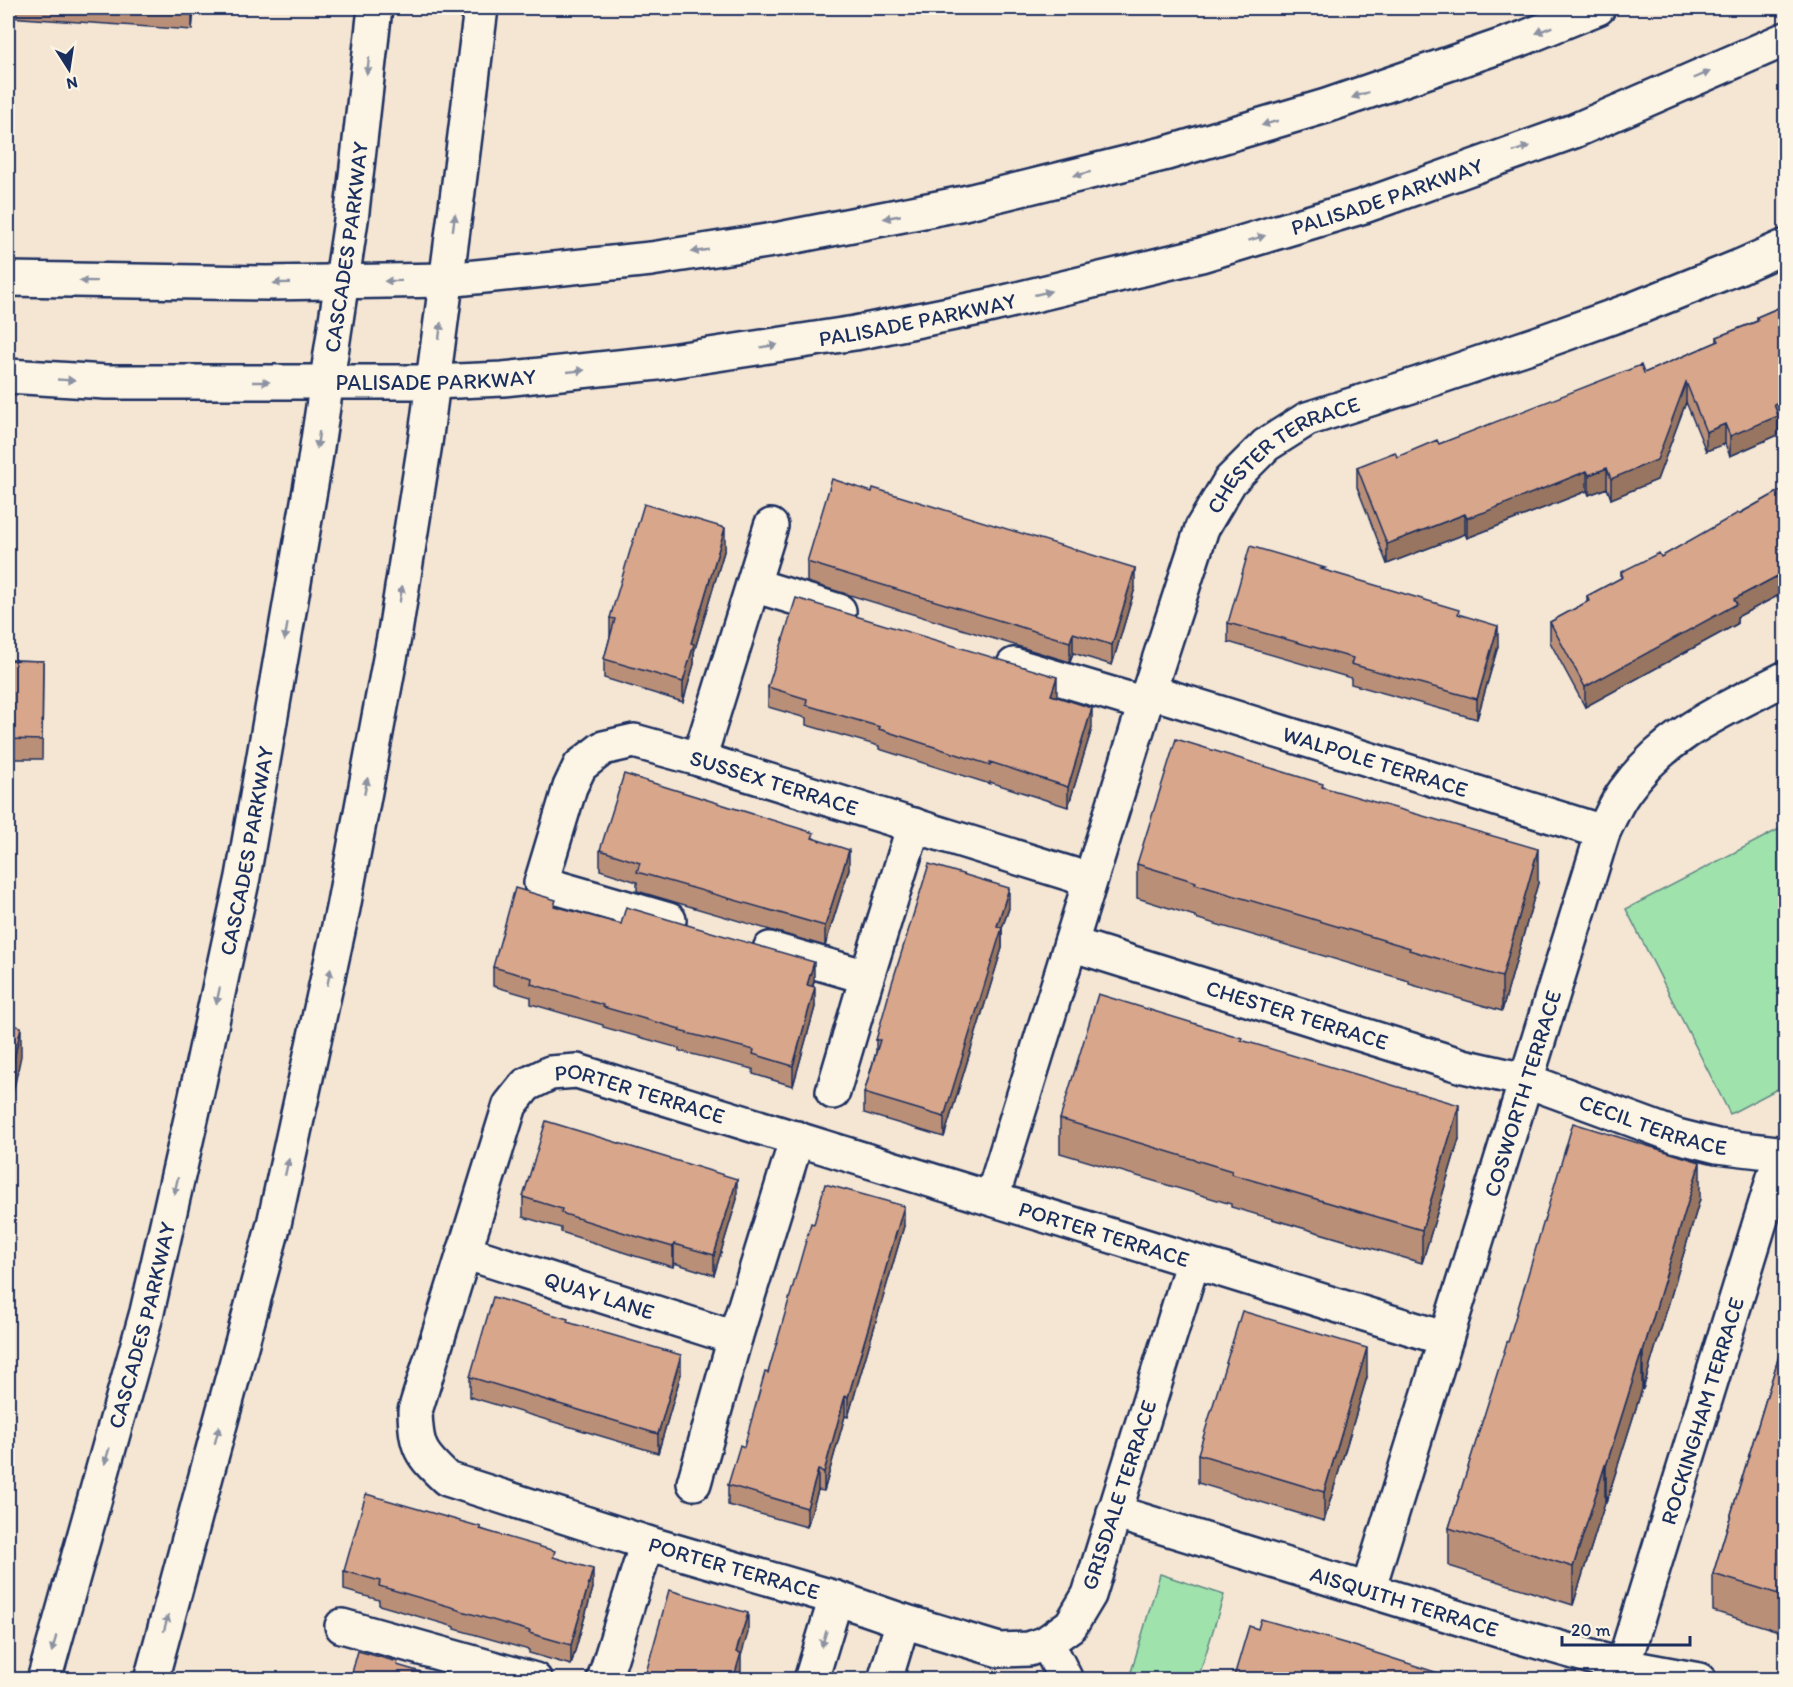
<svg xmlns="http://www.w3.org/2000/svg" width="1793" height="1687" font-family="Itim,sans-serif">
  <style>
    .green { fill: #a0e2ac; stroke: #5e8885; stroke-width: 1.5 }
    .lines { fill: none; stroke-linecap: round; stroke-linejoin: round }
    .street-casing { stroke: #1b2f5e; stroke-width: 38 }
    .secondary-casing { stroke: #1b2f5e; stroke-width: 38 }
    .street { stroke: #fcf5e5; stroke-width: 33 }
    .secondary { stroke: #fcf5e5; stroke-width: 33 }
    .wall { fill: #ba8f78; stroke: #1b2f5e; stroke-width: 1.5 }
    .shaded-wall { fill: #977461; stroke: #1b2f5e; stroke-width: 1.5 }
    .building { fill: #d8a68b; stroke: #1b2f5e; stroke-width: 1.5 }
    .oneway { fill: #8c92a2 }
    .labels { text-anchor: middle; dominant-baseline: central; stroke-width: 5; stroke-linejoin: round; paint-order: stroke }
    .street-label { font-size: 22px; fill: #1b2f5e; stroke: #fcf5e5 }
  </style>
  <rect width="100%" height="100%" fill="#f5e5d3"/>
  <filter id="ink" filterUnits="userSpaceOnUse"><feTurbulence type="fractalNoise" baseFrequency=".0167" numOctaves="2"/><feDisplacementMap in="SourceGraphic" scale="12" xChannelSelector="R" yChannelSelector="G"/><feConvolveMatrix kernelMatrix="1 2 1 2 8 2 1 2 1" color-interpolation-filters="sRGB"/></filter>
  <g filter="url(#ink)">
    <path class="green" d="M1785 826V1085L1730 1114 1626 909Z
      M1160 1574 1224 1595 1198 1679H1129Z"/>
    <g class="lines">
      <g class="street-casing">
        <g id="street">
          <path d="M753 585 839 611"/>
          <path d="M1014 665 1145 704"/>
          <path id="s1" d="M1149 691 1603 832"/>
          <path d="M699 759 771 526"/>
          <path id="s2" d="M669 920 541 883 570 787 580 766 603 748 634 741 699 759 1090 880"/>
          <path id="s3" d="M1071 944 1463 1066 1525 1080 1677 1136 1717 1146 1786 1154"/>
          <path d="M770 949 867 977"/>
          <path d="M833 1092 867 977 914 825"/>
          <path id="s4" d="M992 1198 1149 691 1202 528 1230 481 1266 445 1307 419 1418 384 1539 343 1634 309 1741 266 1786 246"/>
          <path id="s5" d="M464 1252 735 1338"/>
          <path id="s6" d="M1193 1261 1089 1595 1071 1625 1046 1643 1029 1649 999 1650 903 1621 836 1598 647 1543 447 1479C420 1454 416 1448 415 1411L510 1105 526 1085 550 1073 577 1071 1446 1339"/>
          <path d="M694 1483 735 1338 797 1138"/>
          <path id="s7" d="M1114 1512 1521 1637 1623 1666 1699 1680"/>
          <path id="s8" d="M1368 1590 1603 832C1610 818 1616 803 1625 791 1667 732 1724 710 1786 678"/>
          <path d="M342 1626 535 1680"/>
          <path d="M1046 1643 1055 1658 1066 1680"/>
          <path id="s9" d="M1623 1666 1781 1154"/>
          <path d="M604 1680 647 1543"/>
          <path d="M811 1680 836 1598"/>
          <path d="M885 1680 903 1621"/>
        </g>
      </g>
      <g class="secondary-casing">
        <g id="secondary">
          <path d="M8 279 267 283 446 280 651 259 780 239 964 203 1167 153 1326 106 1524 38 1598 8"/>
          <path id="s10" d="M8 376 106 382H434L503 379 657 363 855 333 984 307 1201 255 1364 206 1574 131 1786 39"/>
          <path id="s11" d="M44 1680 147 1312 193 1110 243 877 314 467 351 220 375 8"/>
          <path d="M151 1680 274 1224 343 908 395 632 425 443 457 199 481 8"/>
        </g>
      </g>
      <use href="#street" class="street"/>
      <use href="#secondary" class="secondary"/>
    </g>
    <path class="wall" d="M8 8H194L192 30 8 17Z
      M1785 305V419L1778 422V435L1730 456 1725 444 1706 451 1686 402 1657 480 1611 499 1607 488 1589 495 1587 491 1485 531 1467 538 1465 534 1387 564 1357 487V467L1397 457 1439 444 1644 373 1717 342V337L1757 321V317Z
      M1785 488V592L1737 617V624L1585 707 1550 642V622L1587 602V596L1621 578V572L1661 557Z
      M725 548 694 652V664L683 702 604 678V659L610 637V618Z
      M807 562 1135 588 1112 665 1073 653 1070 662 807 582Z
      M1325 571 1459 615 1498 646 1477 719 1351 684V678L1228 642V623Z
      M8 636V660L43 661 42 759H8Z
      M768 687 1057 697 1092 728 1068 807 990 782V784L879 749V746L806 725V718L768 707Z
      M1323 787 1538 883 1502 1011 1409 984V981L1195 918V916L1137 898V864Z
      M814 838 849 869 825 946 637 891V882L600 870V850Z
      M556 906 814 981 813 987 815 1007 793 1086 753 1074V1069L679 1051V1048L603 1027V1025L531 1004V997L493 986V967Z
      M1009 908 1002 928V948L944 1137 864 1113V1093L876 1052V1040Z
      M1242 1040 1459 1139 1422 1263 1231 1207V1204L1060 1153V1119Z
      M523 1197 737 1199 714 1275 674 1263 673 1267 635 1256 561 1232V1228L523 1217Z
      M1700 1199 1643 1389H1642L1606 1503H1605L1573 1605 1449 1566V1528L1508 1342Z
      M814 1224 904 1226 848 1417 845 1416 824 1491 818 1490 807 1527 728 1505V1485L744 1447 768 1373Z
      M568 1322 681 1374 658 1453 470 1397V1377Z
      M1785 1336V1633L1713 1611V1574Z
      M1367 1377 1324 1521 1198 1483V1454Z
      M481 1529 555 1558 593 1588 571 1665 529 1653V1650L455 1629V1627L379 1605V1600L344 1590V1571Z"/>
    <path class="shaded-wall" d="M192 8H194L192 30Z
      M1686 382V402L1657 480 1611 499V479Z
      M1785 399V419L1778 422V435L1730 456V436L1774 404Z
      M1725 424V444L1706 451V432Z
      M1607 468V488L1589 495V475Z
      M1587 471V491L1467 538V518Z
      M1465 514V534L1387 564V544Z
      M725 528V548L694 652V664L683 702V682L691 643Z
      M1135 568V588L1112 665V645Z
      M1785 572V592L1737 617V624L1585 707V687L1734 599Z
      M1498 626V646L1477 719V699Z
      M1073 633V653L1070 662V642Z
      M1057 677V697L1051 695Z
      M1092 708V728L1068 807V787Z
      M1538 849V883L1502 1011V977Z
      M849 850V869L825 946V926Z
      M1009 888V908L1002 928V948L944 1137V1117L997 926Z
      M814 962V981L807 1005V985Z
      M815 987V1007L793 1086V1066Z
      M21 1027V1056L8 1116V1087Z
      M1459 1105V1139L1422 1263V1230Z
      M1700 1162V1199L1643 1389V1351Z
      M737 1179V1199L714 1275V1255Z
      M904 1206V1226L848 1417V1397Z
      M674 1244V1263L673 1267V1247Z
      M1367 1348V1377L1324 1521V1492Z
      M1642 1351V1389L1606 1503V1466Z
      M681 1355V1374L658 1453V1434Z
      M845 1396V1416L824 1491V1472Z
      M1605 1465V1503L1573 1605V1567Z
      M818 1470V1490L807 1527V1508Z
      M593 1569V1588L571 1665V1645Z
      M748 1613V1633L741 1656V1673L739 1680H733L736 1652Z"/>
    <path class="building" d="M1785 305V399L1774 404 1778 416 1730 436 1725 424 1706 432 1686 382 1657 460 1611 479 1607 468 1589 475 1587 471 1485 512 1467 518 1465 514 1387 544 1357 467 1395 452 1397 457 1437 440 1439 444 1641 365 1644 373 1719 341 1717 337 1758 321 1757 317Z
      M832 479 872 492 873 488 1135 568 1112 645 1073 633 1070 642 807 562Z
      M1785 488V572L1734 599 1737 604 1585 687 1550 622 1589 601 1587 596 1623 577 1621 572 1659 553 1661 557 1738 513 1739 514Z
      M644 504 725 528 691 643 694 644 683 682 604 659 615 619 610 618Z
      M1250 546 1325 568 1321 569 1459 610 1458 614 1498 626 1477 699 1351 664 1353 658 1228 623Z
      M796 598 1057 677 1051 695 1092 708 1068 787 990 762V765L879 729 880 727 806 705 807 699 768 687Z
      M8 636V660L43 661 42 740 8 739Z
      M1176 739 1323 784 1322 787 1538 849 1502 977 1409 950 1410 948 1195 884 1196 882 1137 864Z
      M624 774 814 833 812 838 849 850 825 926 637 872 640 863 600 850Z
      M929 864 1009 888 997 926 1002 928 944 1117 864 1093 880 1040H876L892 983Z
      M515 888 556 900 554 906 621 924 626 907 814 962 807 985 815 987 793 1066 753 1054 754 1050 679 1031 680 1029 603 1007V1005L531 984 532 978 493 967Z
      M1098 994 1242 1038 1241 1040 1459 1105 1422 1230 1231 1174 1232 1171 1060 1119Z
      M8 1024 21 1027 8 1087Z
      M546 1121 737 1179 714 1255 674 1244 673 1247 635 1236 561 1213 562 1209 523 1197Z
      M1573 1123 1700 1162 1643 1351H1642L1606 1466 1605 1465 1573 1567 1449 1528 1507 1342H1508Z
      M825 1184 904 1206 848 1397 845 1396 824 1472 818 1470 807 1508 728 1485 740 1445 744 1447 765 1372 768 1373 811 1223 814 1224Z
      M493 1297 568 1319 567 1322 681 1355 658 1434 470 1377Z
      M1242 1311 1367 1348 1324 1492 1198 1454Z
      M1785 1336V1596L1713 1574Z
      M366 1494 481 1527 480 1529 555 1551 553 1557 593 1569 571 1645 529 1633 530 1631 455 1609V1608L379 1586 380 1581 344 1571Z
      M669 1590 748 1613 736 1652 741 1653 733 1680H644Z
      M1261 1619 1351 1645 1460 1680H1233L1249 1626 1258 1629Z
      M358 1651 398 1662 397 1665 448 1680H350Z"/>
    <defs><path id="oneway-solid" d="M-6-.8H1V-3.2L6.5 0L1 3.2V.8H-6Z" transform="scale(1.5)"/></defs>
    <g class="oneway">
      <use href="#oneway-solid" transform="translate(1544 30) rotate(158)"/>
      <use href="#oneway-solid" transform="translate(368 66) rotate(97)"/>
      <use href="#oneway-solid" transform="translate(1702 75) rotate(-23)"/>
      <use href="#oneway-solid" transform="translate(1360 95) rotate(161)"/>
      <use href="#oneway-solid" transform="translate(1270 123) rotate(164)"/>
      <use href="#oneway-solid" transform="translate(1521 149) rotate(-20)"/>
      <use href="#oneway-solid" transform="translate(1082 174) rotate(166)"/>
      <use href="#oneway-solid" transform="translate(892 217) rotate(169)"/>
      <use href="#oneway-solid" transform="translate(454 222) rotate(-82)"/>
      <use href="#oneway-solid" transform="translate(1257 238) rotate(-17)"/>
      <use href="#oneway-solid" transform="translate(700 251) rotate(171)"/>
      <use href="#oneway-solid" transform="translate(88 281) rotate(-179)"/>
      <use href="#oneway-solid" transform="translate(393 281) rotate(179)"/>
      <use href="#oneway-solid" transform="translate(282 283) rotate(179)"/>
      <use href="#oneway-solid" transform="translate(1043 293) rotate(-13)"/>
      <use href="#oneway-solid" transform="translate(440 331) rotate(-83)"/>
      <use href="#oneway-solid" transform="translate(769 346) rotate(-9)"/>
      <use href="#oneway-solid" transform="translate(576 371) rotate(-6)"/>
      <use href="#oneway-solid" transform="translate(66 380) rotate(3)"/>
      <use href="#oneway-solid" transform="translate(261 382)"/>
      <use href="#oneway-solid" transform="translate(318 440) rotate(98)"/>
      <use href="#oneway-solid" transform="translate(401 594) rotate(-81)"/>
      <use href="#oneway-solid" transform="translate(286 632) rotate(100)"/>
      <use href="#oneway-solid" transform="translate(366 786) rotate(-79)"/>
      <use href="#oneway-solid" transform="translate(329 977) rotate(-78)"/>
      <use href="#oneway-solid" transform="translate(218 996) rotate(102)"/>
      <use href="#oneway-solid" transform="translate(287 1167) rotate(-77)"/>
      <use href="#oneway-solid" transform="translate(176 1186) rotate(103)"/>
      <use href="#oneway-solid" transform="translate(217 1435) rotate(-75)"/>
      <use href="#oneway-solid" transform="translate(107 1456) rotate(106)"/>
      <use href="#oneway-solid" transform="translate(166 1623) rotate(-75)"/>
      <use href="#oneway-solid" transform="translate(824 1639) rotate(107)"/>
      <use href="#oneway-solid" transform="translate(54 1644) rotate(106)"/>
    </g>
  </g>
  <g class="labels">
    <g class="street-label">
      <text stroke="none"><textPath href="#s10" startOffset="1400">PALISADE PARKWAY</textPath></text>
      <text stroke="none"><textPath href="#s11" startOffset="1466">CASCADES PARKWAY</textPath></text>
      <text stroke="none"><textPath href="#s10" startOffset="914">PALISADE PARKWAY</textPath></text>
      <text stroke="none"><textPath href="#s10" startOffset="428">PALISADE PARKWAY</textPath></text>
      <text stroke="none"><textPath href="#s4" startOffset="816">CHESTER TERRACE</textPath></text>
      <text stroke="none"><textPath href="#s1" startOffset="237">WALPOLE TERRACE</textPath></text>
      <text stroke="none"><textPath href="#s2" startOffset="464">SUSSEX TERRACE</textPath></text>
      <text stroke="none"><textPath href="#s11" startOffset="854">CASCADES PARKWAY</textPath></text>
      <text stroke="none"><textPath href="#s3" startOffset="237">CHESTER TERRACE</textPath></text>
      <text stroke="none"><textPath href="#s8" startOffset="520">COSWORTH TERRACE</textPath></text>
      <text stroke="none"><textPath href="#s6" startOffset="1586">PORTER TERRACE</textPath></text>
      <text stroke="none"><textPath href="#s3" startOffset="610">CECIL TERRACE</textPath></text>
      <text stroke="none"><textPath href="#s6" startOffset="2072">PORTER TERRACE</textPath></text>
      <text stroke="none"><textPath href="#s5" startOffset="142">QUAY LANE</textPath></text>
      <text stroke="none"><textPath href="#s11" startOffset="368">CASCADES PARKWAY</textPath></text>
      <text stroke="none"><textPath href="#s9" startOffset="267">ROCKINGHAM TERRACE</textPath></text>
      <text transform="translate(1119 1495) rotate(-72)">GRISDALE TERRACE</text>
      <text transform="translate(734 1568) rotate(16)">PORTER TERRACE</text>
      <text stroke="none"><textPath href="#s7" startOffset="304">AISQUITH TERRACE</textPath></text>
    </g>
  </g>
  <rect width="1793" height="1687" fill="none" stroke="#fcf5e5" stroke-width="30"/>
  <rect x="15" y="15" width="1763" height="1657" fill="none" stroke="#1b2f5e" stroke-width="2" filter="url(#ink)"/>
  <g transform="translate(69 69) rotate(168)" stroke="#fcf5e5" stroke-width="4.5" paint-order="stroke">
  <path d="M0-4.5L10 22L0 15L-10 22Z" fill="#1b2f5e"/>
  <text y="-9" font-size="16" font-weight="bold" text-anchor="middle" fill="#1b2f5e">N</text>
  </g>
  <path d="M1562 1636v9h128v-9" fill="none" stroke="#1b2f5e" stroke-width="3"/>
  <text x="1571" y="1636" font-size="18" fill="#1b2f5e" stroke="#fcf5e5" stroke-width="4.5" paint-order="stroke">20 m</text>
</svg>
